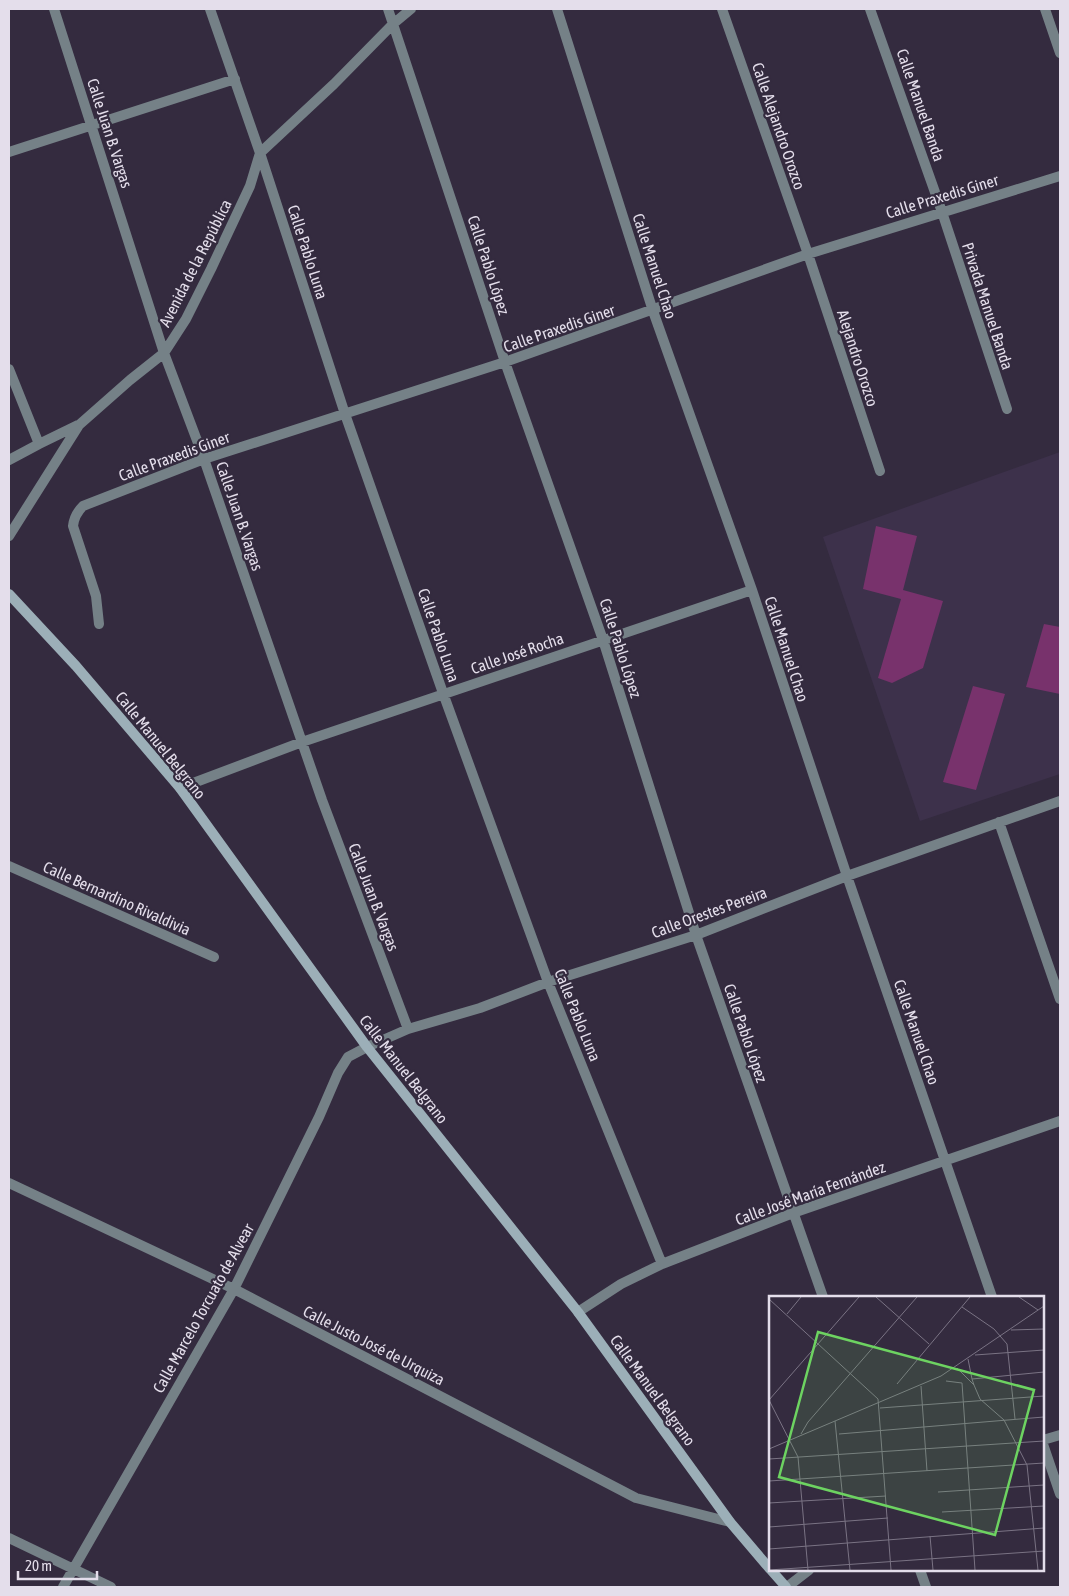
<svg xmlns="http://www.w3.org/2000/svg" width="1069" height="1596" font-family="'Asap Condensed',sans-serif">
  <style>
    .built { fill: #3d314b }
    .building { fill: #78326c }
    .lines { fill: none; stroke-linecap: round; stroke-linejoin: round }
    .street { stroke: #758187; stroke-width: 10 }
    .secondary { stroke: #9cafb8; stroke-width: 10 }
    .labels { text-anchor: middle; dominant-baseline: central; stroke-width: 4.5; stroke-linejoin: round; paint-order: stroke }
    .street-label { font-size: 16px; fill: #e4deeb; stroke: #342b3f }
    .inset-road { fill: none; stroke: #7a7384; stroke-width: 1 }
    .view { fill: #6dd361; fill-opacity: 0.15; stroke: #6dd361; stroke-width: 2.5 }
    .inset-edge { fill: none; stroke: #e4deeb; stroke-width: 2.5 }
  </style>
  <rect width="100%" height="100%" fill="#342b3f"/>
  <path class="built" d="M1060 452V774L920 821 823 537Z"/>
  <path class="building" d="M876 526 917 536 903 590 943 601 923 668 892 683 878 678 901 599 863 589Z
    M1044 624 1060 627V694L1026 687Z
    M973 686 1005 694 976 790 943 782Z"/>
  <g class="lines">
    <path class="street" d="M54 9 164 353 204 459 322 800 408 1029
      M210 9 260 153 345 414 443 693 548 982 662 1264
      M388 9 505 362 603 640 696 935 823 1297
      M557 9 653 311 752 590 847 876 992 1297
      M722 9 808 254 880 471
      M870 9 942 212 1007 409
      M1045 9 1060 53
      M9 152 235 79
      M9 369 39 444 78 425
      M9 460 39 444
      M9 536 79 425 130 380 164 353 186 319 211 269 250 186 260 153 334 84 393 24 411 9
      M99 624 96 596 73 526C74 517 77 512 83 506L204 459 505 362 808 254 1060 176
      M180 788 302 742 752 590
      M999 822 1060 999
      M9 866 214 957
      M9 1183 234 1289 636 1498 730 1522
      M578 1312 621 1284 662 1264 793 1213 1060 1121
      M1043 1440 1060 1435
      M1043 1444 1060 1494
      M9 1538 111 1587
      M920 1570 926 1587
      M63 1587 234 1289 319 1117 338 1073 348 1057 367 1047 408 1029 480 1008 548 982 696 935 847 876 1060 801
      M787 1587 809 1570"/>
    <path class="secondary" d="M9 594 76 666 180 788 367 1047 578 1312 730 1522 770 1569
      M771 1570 786 1587"/>
  </g>
  <g class="labels">
    <g class="street-label">
      <text transform="translate(921 105) rotate(71)">Calle Manuel Banda</text>
      <text transform="translate(779 126) rotate(71)">Calle Alejandro Orozco</text>
      <text transform="translate(110 133) rotate(72)">Calle Juan B. Vargas</text>
      <text transform="translate(942 196) rotate(-17)">Calle Praxedis Giner</text>
      <text transform="translate(308 252) rotate(72)">Calle Pablo Luna</text>
      <text transform="translate(195 263) rotate(-63)">Avenida de la República</text>
      <text transform="translate(489 265) rotate(72)">Calle Pablo López</text>
      <text transform="translate(655 266) rotate(72)">Calle Manuel Chao</text>
      <text transform="translate(988 306) rotate(72)">Privada Manuel Banda</text>
      <text transform="translate(559 328) rotate(-19)">Calle Praxedis Giner</text>
      <text transform="translate(858 358) rotate(72)">Alejandro Orozco</text>
      <text transform="translate(174 456) rotate(-20)">Calle Praxedis Giner</text>
      <text transform="translate(240 516) rotate(71)">Calle Juan B. Vargas</text>
      <text transform="translate(439 635) rotate(71)">Calle Pablo Luna</text>
      <text transform="translate(621 648) rotate(72)">Calle Pablo López</text>
      <text transform="translate(787 649) rotate(72)">Calle Manuel Chao</text>
      <text transform="translate(517 653) rotate(-19)">Calle José Rocha</text>
      <text transform="translate(161 745) rotate(51)">Calle Manuel Belgrano</text>
      <text transform="translate(374 897) rotate(69)">Calle Juan B. Vargas</text>
      <text transform="translate(117 898) rotate(24)">Calle Bernardino Rivaldivia</text>
      <text transform="translate(709 912) rotate(-20)">Calle Orestes Pereira</text>
      <text transform="translate(578 1015) rotate(68)">Calle Pablo Luna</text>
      <text transform="translate(917 1032) rotate(71)">Calle Manuel Chao</text>
      <text transform="translate(746 1033) rotate(71)">Calle Pablo López</text>
      <text transform="translate(404 1069) rotate(52)">Calle Manuel Belgrano</text>
      <text transform="translate(810 1193) rotate(-20)">Calle José María Fernández</text>
      <text transform="translate(203 1308) rotate(-61)">Calle Marcelo Torcuato de Alvear</text>
      <text transform="translate(374 1345) rotate(27)">Calle Justo José de Urquiza</text>
      <text transform="translate(653 1390) rotate(54)">Calle Manuel Belgrano</text>
    </g>
  </g>
  <g transform="translate(769 1296)">
    <rect width="275" height="275" fill="#342b3f"/>
    <path class="inset-road" d="M107 1 160 48M250 1 269 14M0 3 109 103 122 274M193 11 225 33 238 48 246 123M18 18 32 1M242 34 275 33M206 59 275 54M199 63 203 83M188 72 205 89 211 103 235 124 258 169 269 274M177 85 193 87 206 274M128 88 201 1M205 89 203 83 275 76M152 90 158 175M0 104 29 161 39 274M0 104 90 1M111 112 275 100M66 125 81 274M32 138 39 126 148 1M70 138 275 121M0 153 172 80 275 10M0 163 275 145M0 185 275 167M169 196 275 189M0 207 117 200M173 216 275 210M0 231 119 222M161 240 164 274M0 253 275 232M0 274 275 255"/>
    <path class="view" d="M49 36 265 94 226 239 10 181Z"/>
    <rect width="275" height="275" class="inset-edge"/>
  </g>
  <rect width="1069" height="1596" fill="none" stroke="#e4deeb" stroke-width="20"/>
  <path d="M18 1571v8h79v-8" fill="none" stroke="#e4deeb" stroke-width="2.5"/>
  <text x="25" y="1571" font-size="15" fill="#e4deeb" stroke="#342b3f" stroke-width="4" paint-order="stroke">20 m</text>
</svg>
